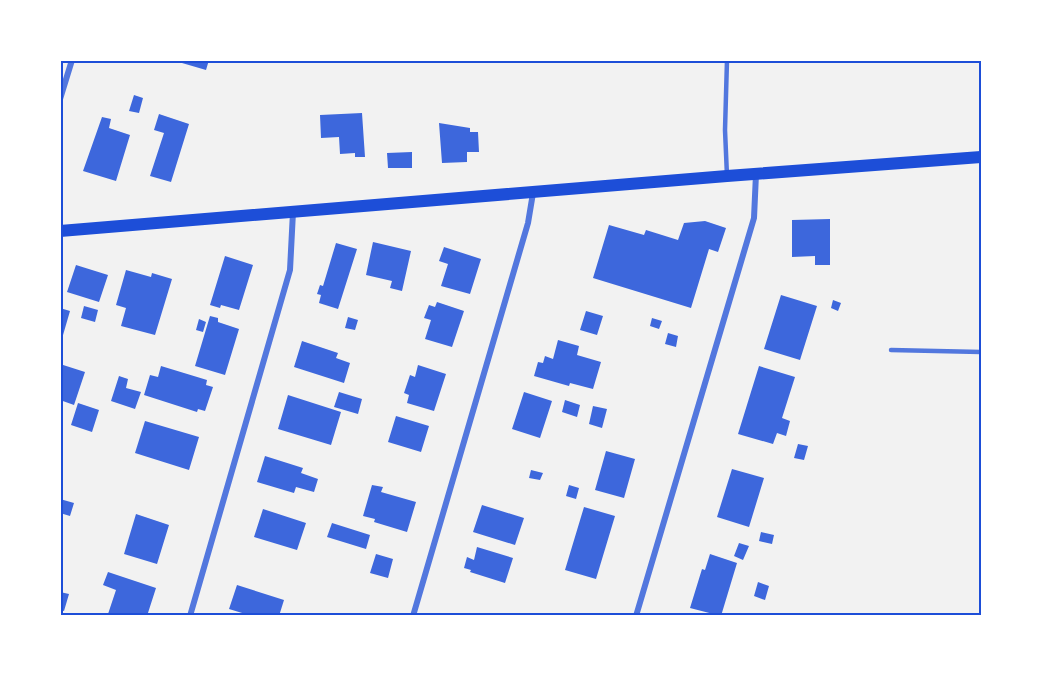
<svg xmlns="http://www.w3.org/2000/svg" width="1041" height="676" font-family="'Fira Sans',sans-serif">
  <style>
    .building { fill: #3d67dc }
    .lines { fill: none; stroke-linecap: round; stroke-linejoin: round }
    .service { stroke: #5277de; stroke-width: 4.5 }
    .minor { stroke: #5277de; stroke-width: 6 }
    .secondary { stroke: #1d4ed8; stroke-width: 12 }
    .neatline { fill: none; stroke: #1d4ed8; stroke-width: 2 }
  </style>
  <rect width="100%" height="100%" fill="#f2f2f2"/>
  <path class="building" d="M182 60H209L206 70 182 63Z
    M134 95 143 98 139 113 129 111Z
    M362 113 365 157H355V153L340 154 339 137 321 138 320 115Z
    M159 114 189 124 171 182 150 176 164 133 154 130Z
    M102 117 111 119 109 128 130 135 116 181 83 171Z
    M439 123 470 128V132H478L479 152H467V162L442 163Z
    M412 152V168H388L387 153Z
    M830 219V265H815V256L792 257V220Z
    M705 221 726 228 718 252 709 249 691 308 593 278 609 225 644 235 646 230 678 240 684 223Z
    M373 242 411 251 402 291 390 288 392 281 366 275Z
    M336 243 357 249 338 309 319 303 321 295 317 294 320 285 323 286Z
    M444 247 481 259 470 294 441 286 448 264 439 261Z
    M225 256 253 265 239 310 221 305 220 308 210 305Z
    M76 265 108 275 99 302 67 292Z
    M126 270 151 277 152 273 172 279 155 335 121 326 126 308 116 305Z
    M781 295 817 306 800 360 764 349Z
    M833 300 841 303 838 311 831 308Z
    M437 302 464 311 452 347 425 339 431 320 424 318 429 305 435 307Z
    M84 306 98 310 95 322 81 318Z
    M60 308 70 311 61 342H60Z
    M586 311 603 316 597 335 580 330Z
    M210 316 218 318V322L239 329 225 375 195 366Z
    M348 317 358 320 355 330 345 328Z
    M652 318 662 321 659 329 650 326Z
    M199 319 206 322 203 332 196 330Z
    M668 333 678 336 676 347 665 344Z
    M558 340 579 346 577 355 601 362 593 389 570 383 569 386 534 376 538 362 543 363 545 356 553 359Z
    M302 341 338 353 336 358 350 363 344 383 294 367Z
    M60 364 85 372 74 405 60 400Z
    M418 365 446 374 434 411 407 403 409 395 404 393 410 375 415 377Z
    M161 366 207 380 206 385 213 387 205 411 198 409 197 412 144 395 150 375 158 377Z
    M759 366 795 377 782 418 790 421 786 436 777 433 773 444 738 434Z
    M119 376 128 379 126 388 141 392 135 409 111 401Z
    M339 392 362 399 358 414 334 407Z
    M524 392 552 401 540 438 512 429Z
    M288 395 341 412 331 445 278 429Z
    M565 400 580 405 577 417 562 412Z
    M78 403 99 410 92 432 71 425Z
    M593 406 607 409 602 428 589 424Z
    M396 416 429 426 421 452 388 442Z
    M145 421 199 437 189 470 135 453Z
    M798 444 808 446 804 460 794 458Z
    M606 451 635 459 624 498 595 490Z
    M265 456 303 468 301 473 318 479 314 492 296 487 294 493 257 482Z
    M732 469 764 478 749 527 717 517Z
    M531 470 543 473 540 480 529 478Z
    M372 485 383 487 381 492 416 502 407 532 374 522 375 519 363 516Z
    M569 485 579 488 576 499 566 496Z
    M60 499 74 503 70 516 60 513Z
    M482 505 524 518 515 545 473 532Z
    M584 507 615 516 596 579 565 570Z
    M263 509 306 523 297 550 254 537Z
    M136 514 169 525 157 564 124 554Z
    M332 523 370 535 366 549 327 537Z
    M761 532 774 535 772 544 759 541Z
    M739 543 749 546 743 560 734 556Z
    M477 547 513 558 505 583 470 572 471 570 464 568 467 557 474 560Z
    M376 554 393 559 388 578 370 573Z
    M710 554 737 563 721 616 690 608 702 569 705 570Z
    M108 572 156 588 147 616H115L108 614 116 590 103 585Z
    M758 582 769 586 765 600 754 596Z
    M237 585 284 600 279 616H252L229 609Z
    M60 592 69 594 64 611 60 610Z"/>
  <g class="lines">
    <path class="service" d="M727 176 725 130 727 60
      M891 350 981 352"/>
    <path class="minor" d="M60 99 72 60
      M190 616 290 270 293 212
      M413 616 528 223 533 193
      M636 616 754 218 756 174"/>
    <path class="secondary" d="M60 231 727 176 981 157"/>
  </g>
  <rect width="1041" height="676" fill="none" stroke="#ffffff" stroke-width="123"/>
  <rect x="62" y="62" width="918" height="552" class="neatline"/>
</svg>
